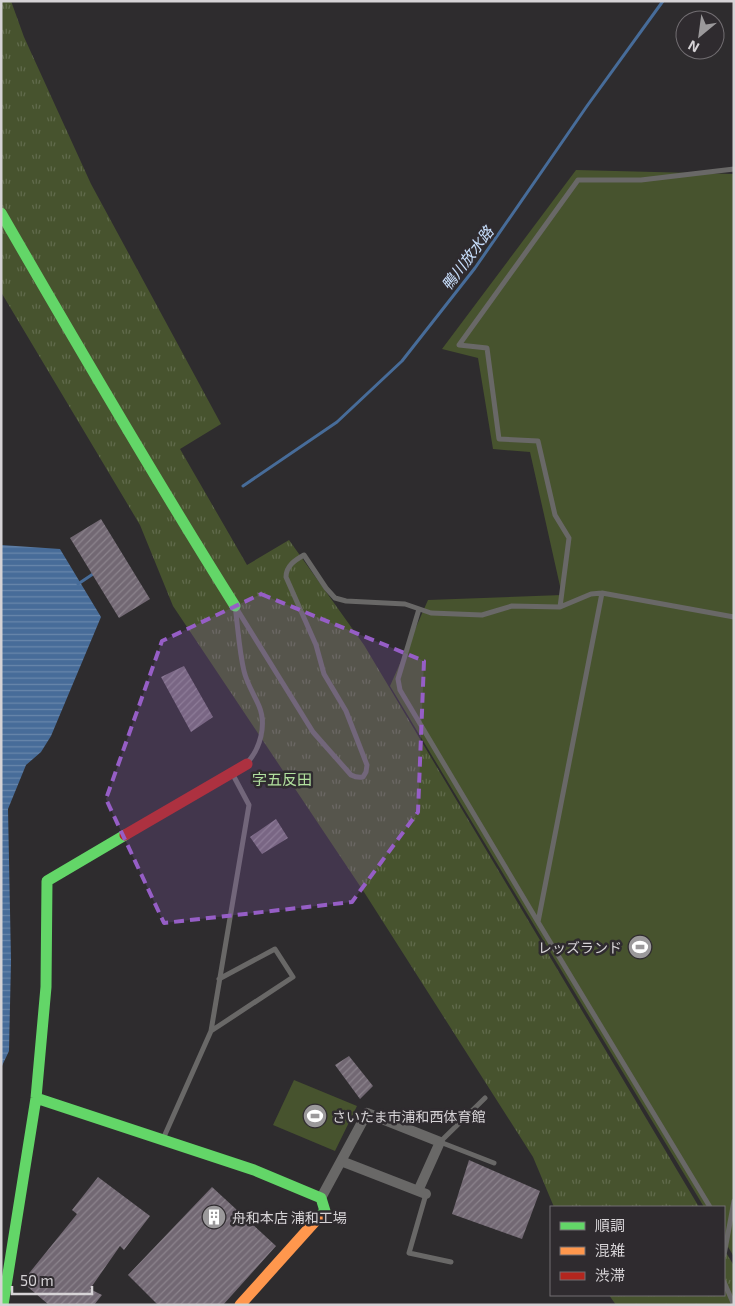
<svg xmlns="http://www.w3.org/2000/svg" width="735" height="1306" font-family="'Exo 2','Noto Sans JP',sans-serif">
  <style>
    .grass { fill: url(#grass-tufts) }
    .pitch { fill: #47532e }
    .water { fill: url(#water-rules) }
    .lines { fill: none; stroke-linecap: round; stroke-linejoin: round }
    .stream { stroke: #476c99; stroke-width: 3 }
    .building { fill: url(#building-hatch) }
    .lane { stroke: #696867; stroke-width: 5 }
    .street { stroke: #696867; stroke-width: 10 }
    .fast { stroke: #63d668; stroke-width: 11 }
    .slow { stroke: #ff974d; stroke-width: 11 }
    .jam { stroke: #b3261e; stroke-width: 11 }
    .marked { fill: #965ec6; fill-opacity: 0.2; stroke: #965ec6; stroke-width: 4; stroke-dasharray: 10 6; stroke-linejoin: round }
    .labels { text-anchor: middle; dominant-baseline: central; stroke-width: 5; stroke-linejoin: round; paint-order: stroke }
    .poi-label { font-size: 14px; fill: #d6d3d6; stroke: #2f2b2f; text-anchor: start }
    .water-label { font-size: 15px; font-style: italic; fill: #c9e0fe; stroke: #2f2b2f }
    .neighbourhood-label { font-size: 15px; fill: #b1e09e; stroke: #2f2b2f }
  </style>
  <defs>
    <pattern id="grass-tufts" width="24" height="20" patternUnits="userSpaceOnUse" patternTransform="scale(1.25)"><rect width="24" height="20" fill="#47532e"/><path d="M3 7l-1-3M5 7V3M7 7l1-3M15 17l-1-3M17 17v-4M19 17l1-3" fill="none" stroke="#616b4c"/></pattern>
    <pattern id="water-rules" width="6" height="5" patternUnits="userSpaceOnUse" patternTransform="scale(1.25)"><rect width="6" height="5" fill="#476c99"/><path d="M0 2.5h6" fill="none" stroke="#6987ab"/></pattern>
    <pattern id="building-hatch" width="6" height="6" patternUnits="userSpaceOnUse" patternTransform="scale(1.25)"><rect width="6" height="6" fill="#726873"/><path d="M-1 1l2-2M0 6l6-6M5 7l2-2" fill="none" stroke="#8c848d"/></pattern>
  </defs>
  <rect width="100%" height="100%" fill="#2e2c2e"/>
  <path class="grass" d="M1 1H11L24 37 91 184 221 424 180 449 247 565 289 540 364 645 699 1207H554L533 1157 364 892 173 606 140 525 1 292Z
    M724 1249 734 1266V1305H616L609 1295H724Z"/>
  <path class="pitch" d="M576 170 734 174V1257L724 1240V1207H704L390 686 428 600 562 595 530 452 493 449 478 358 442 349Z
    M294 1080 357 1106 335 1151 273 1125Z"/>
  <path class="water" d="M1 545 60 549 101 617 51 736 41 752 26 765 8 809 11 961 9 1051 1 1068Z"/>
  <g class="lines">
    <path class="stream" d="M243 486 337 422 402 361 475 268 587 106 663 1
      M78 584 93 574"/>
  </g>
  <path class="building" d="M101 519 150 599 119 618 70 538Z
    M184 666 213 717 191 732 161 677Z
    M276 819 288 838 262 854 250 837Z
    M349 1056 373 1086 360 1099 335 1065Z
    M469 1160 540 1191 522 1239 452 1214Z
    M98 1177 150 1216 124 1250 120 1246 90 1289 102 1295 94 1305H49L22 1282 77 1214 72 1210Z
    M212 1187 276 1246 223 1305H158L128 1275Z"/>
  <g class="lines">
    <path class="lane" d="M560 607 569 538 555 515 538 441 499 439 487 348 459 345 578 180H641L734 169
      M419 609 398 679 400 690 538 922
      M247 763C260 749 267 725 259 706 254 694 247 684 244 671 239 650 238 627 235 606L313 732 351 775C355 777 358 778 363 777L366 772 367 765 346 711 324 674 316 645 286 577C286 566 295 560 304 555L326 588 335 598 346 601 405 604 431 613 482 615 512 606 560 607 591 594 602 593
      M211 1031 293 977 275 949 219 979
      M485 1098 440 1142 494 1163
      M163 1139 211 1031 249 805 232 773
      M426 1194 409 1253 451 1262
      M710 1207 538 922 602 593 734 617
      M724 1255 734 1201
      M724 1282 734 1305"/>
    <path class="street" d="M341 1161 426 1194
      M321 1198 367 1113 440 1142 418 1191"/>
    <path class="fast" d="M1 213C77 345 154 477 235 606
      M36 1098 254 1170 321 1198 325 1211 319 1217
      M3 1305 36 1098 46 987 47 881 125 835"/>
    <path class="slow" d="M240 1305 319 1217"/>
    <path class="jam" d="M125 835 247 764"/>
  </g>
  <path class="marked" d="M261 594 424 661 418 812 352 902 164 923 106 799 162 641Z"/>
  <defs>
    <g id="stadium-disc" transform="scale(1.25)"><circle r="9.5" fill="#9b999b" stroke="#2f2b2f"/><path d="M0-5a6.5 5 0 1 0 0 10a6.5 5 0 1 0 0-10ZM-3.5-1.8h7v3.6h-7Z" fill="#fff"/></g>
    <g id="building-disc" transform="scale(1.25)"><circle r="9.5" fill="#9b999b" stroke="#2f2b2f"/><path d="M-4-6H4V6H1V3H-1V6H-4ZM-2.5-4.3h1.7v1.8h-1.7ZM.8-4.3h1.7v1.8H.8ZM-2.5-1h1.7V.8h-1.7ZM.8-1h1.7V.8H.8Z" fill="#fff"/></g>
  </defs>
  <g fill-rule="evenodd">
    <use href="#stadium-disc" x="640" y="947"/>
    <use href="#stadium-disc" x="315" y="1116"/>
    <use href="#building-disc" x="214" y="1217"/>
  </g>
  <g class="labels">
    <g class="poi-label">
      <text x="622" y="947" text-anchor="end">レッズランド</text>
      <text x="332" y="1116">さいたま市浦和西体育館</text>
      <text x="232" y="1217">舟和本店 浦和工場</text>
    </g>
    <g class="water-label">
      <text transform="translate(467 258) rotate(-53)">鴨川放水路</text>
    </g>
    <g class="neighbourhood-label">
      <text x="282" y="779">字五反田</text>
    </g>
  </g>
  <rect width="735" height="1306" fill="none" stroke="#d6d3d6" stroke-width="5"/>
  <rect x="550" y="1206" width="175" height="90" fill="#2f2b2f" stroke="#726e72"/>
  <rect x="560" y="1222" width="25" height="8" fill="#63d668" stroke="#726e72"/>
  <text x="595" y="1231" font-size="15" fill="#d6d3d6">順調</text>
  <rect x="560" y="1247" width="25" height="8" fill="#ff974d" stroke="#726e72"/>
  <text x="595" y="1256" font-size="15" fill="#d6d3d6">混雑</text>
  <rect x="560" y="1272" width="25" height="8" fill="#b3261e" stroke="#726e72"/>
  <text x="595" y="1281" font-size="15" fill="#d6d3d6">渋滞</text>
  <g transform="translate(700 35) rotate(209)"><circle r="24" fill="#2f2b2f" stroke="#726e72"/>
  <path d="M0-4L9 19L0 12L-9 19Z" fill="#9b999b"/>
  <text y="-8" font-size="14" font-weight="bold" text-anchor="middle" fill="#d6d3d6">N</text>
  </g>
  <path d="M12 1286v8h80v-8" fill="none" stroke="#d6d3d6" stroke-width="2.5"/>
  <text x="20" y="1286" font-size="15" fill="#d6d3d6" stroke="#2f2b2f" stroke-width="4" paint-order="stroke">50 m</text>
</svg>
